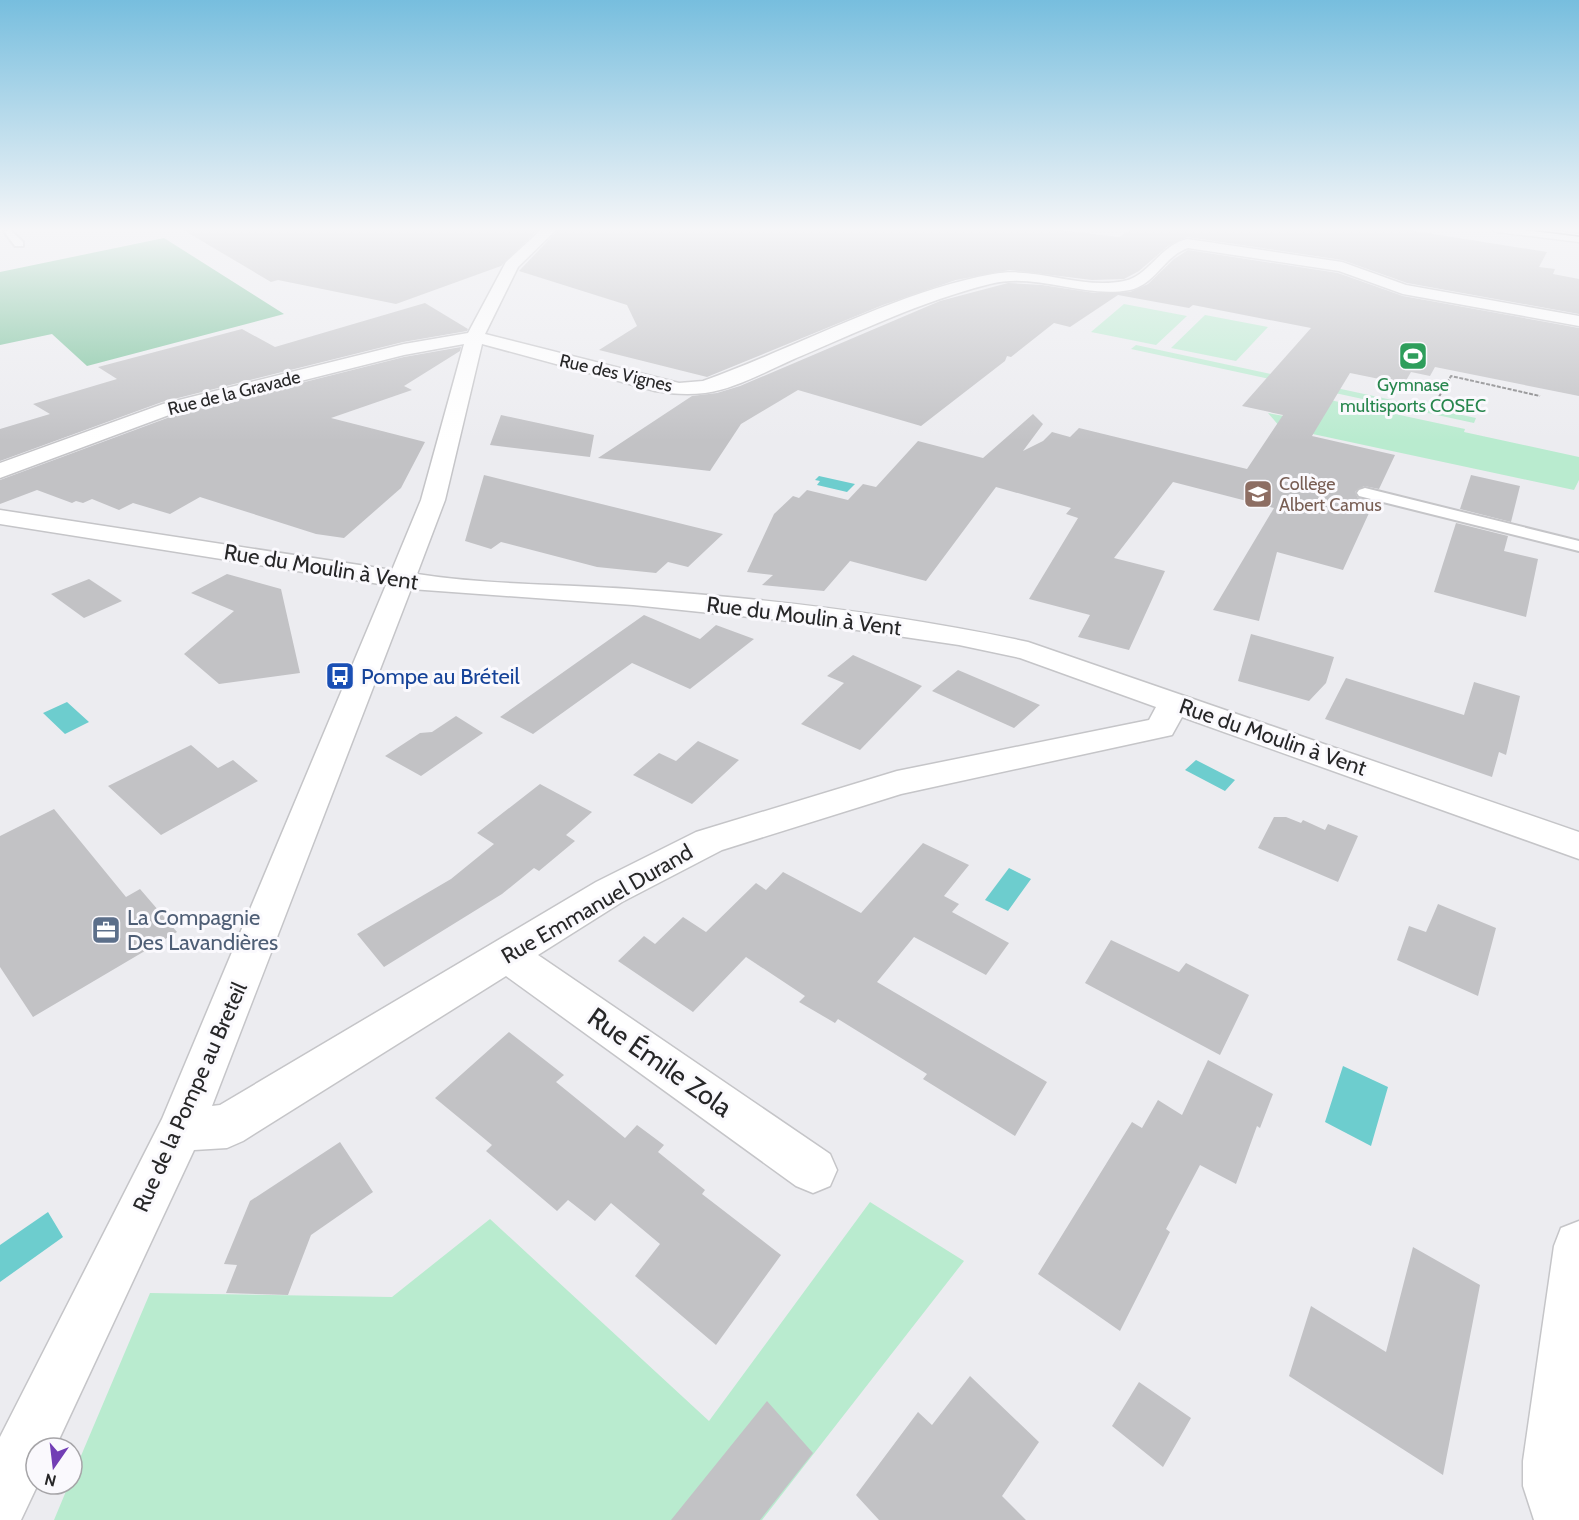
<svg xmlns="http://www.w3.org/2000/svg" width="1579" height="1520" font-family="Cabin,sans-serif">
  <style>
    .green { fill: #b9ebcf }
    .forest { fill: #7cc39d }
    .water { fill: #6dcdce }
    .building { fill: #c2c2c5 }
    .lines { fill: none; stroke-linecap: round; stroke-linejoin: round }
    .service-casing { stroke: #c5c5c8; stroke-width: 4 }
    .minor-casing { stroke: #c5c5c8; stroke-width: 3 }
    .tertiary-casing { stroke: #c5c5c8; stroke-width: 3 }
    .path { stroke: #808082; stroke-width: 2; stroke-dasharray: 4 1.5; stroke-linecap: butt }
    .service { fill: #fff; fill-rule: evenodd }
    .minor { fill: #fff; fill-rule: evenodd }
    .tertiary { fill: #fff; fill-rule: evenodd }
    .tram { stroke: #606062; stroke-width: 1.5 }
    .labels { text-anchor: middle; dominant-baseline: central; stroke-width: 6; stroke-linejoin: round; paint-order: stroke }
    .far-street-label { font-size: 18px; fill: #272728; stroke: #faf9fd }
    .far-leisure-label { font-size: 18px; fill: #27864d; stroke: #faf9fd }
    .far-education-label { font-size: 18px; fill: #785e54; stroke: #faf9fd; text-anchor: start }
    .street-label { font-size: 22px; fill: #272728; stroke: #faf9fd }
    .transit-label { font-size: 22px; fill: #164399; stroke: #faf9fd; text-anchor: start }
    .service-label { font-size: 22px; fill: #4e5e75; stroke: #faf9fd; text-anchor: start }
    .near-street-label { font-size: 27px; fill: #272728; stroke: #faf9fd }
  </style>
  <rect width="100%" height="100%" fill="#ececf0"/>
  <path class="green" d="M1124 304 1187 316 1156 345 1091 332Z
    M1205 315 1268 327 1236 361 1171 348Z
    M1136 345 1476 418 1474 423 1131 349Z
    M1316 397 1465 429 1464 432 1579 457V480L1574 490 1280 427 1268 413 1300 419Z
    M870 1202 964 1261 762 1520H54L69 1484H72V1477L150 1293 392 1297 490 1219 709 1421Z"/>
  <path class="forest" d="M164 238 284 314 87 366 52 334 0 345V272Z"/>
  <path class="water" d="M819 476 855 484 847 492 817 485 820 481 815 480Z
    M67 702 89 722 65 734 43 713Z
    M1196 760 1235 780 1225 791 1185 770Z
    M1009 868 1031 879 1008 911 985 900Z
    M1343 1066 1388 1087 1371 1146 1325 1122Z
    M48 1212 63 1237 0 1282V1245Z"/>
  <path class="building" d="M180 228H540L501 266 396 304 278 280 271 282Z
    M560 228H1042L1119 237 1133 228H1396L1547 252 1539 267 1555 269 1553 274 1579 279V314L1407 283 1342 260 1187 237 1168 246 1139 271 1124 279 1092 280 1010 270 956 280 883 305 707 377 599 350 637 326 627 305 519 271Z
    M1188 250 1338 273 1403 296 1579 328V396L1435 367 1430 376 1411 372 1404 384 1350 373 1312 436 1395 455 1379 489 1364 486 1355 492 1358 498 1374 502 1343 570 1277 552 1259 621 1213 610 1274 508 1173 482 1114 558 1165 571 1129 650 1078 637 1090 615 1029 599 1078 518 1066 514 1071 508 996 487 926 581 850 561 824 591 762 585 773 575 747 572 774 514 793 496 799 498 807 490 848 500 863 484 876 487 918 441 983 458 1033 414 1043 424 1023 451 1043 441 1052 432 1070 437 1079 428 1247 469 1283 415 1242 406 1311 328 1193 305 1189 308 1118 295 1070 327 1054 323 1011 357 1007 356 1005 361 921 426 798 390 741 424 710 471 598 458 692 396 717 393 740 386 940 301 1008 283 1042 285 1095 293 1130 292 1148 284 1174 259Z
    M425 303 468 329 467 331 403 342 162 402 0 461V429L50 414 33 404 117 379 98 367 242 329 275 347Z
    M461 347 460 351 404 386 412 390 331 418 425 442 401 488 344 538 316 534 200 497 170 514 133 503 119 510 92 499 83 503 76 501 72 503 37 490 0 504V480L178 414 404 357Z
    M501 415 594 435 590 457 490 445Z
    M484 475 723 534 688 567 668 562 656 573 597 567 501 542 491 549 465 541Z
    M1471 475 1520 486 1511 522 1460 509Z
    M1456 523 1508 536 1504 551 1538 559 1526 617 1434 592Z
    M227 574 281 589 300 673 219 684 184 654 234 611 191 593Z
    M89 579 122 601 84 618 51 594Z
    M644 615 700 639 716 625 754 639 690 689 632 663 533 734 500 717Z
    M1251 634 1334 657 1326 683 1309 701 1238 681Z
    M853 655 922 686 860 750 801 724 844 683 827 676Z
    M958 670 1040 705 1014 728 932 691Z
    M1346 678 1464 715 1474 682 1520 696 1506 755 1499 752 1492 777 1325 719Z
    M456 716 483 733 421 776 385 756 420 733 432 732Z
    M698 741 739 760 692 804 633 775 659 753 676 761Z
    M191 745 218 768 233 760 258 781 161 835 108 786Z
    M540 784 592 812 566 835 575 841 539 871 534 868 502 894 384 967 357 934 451 879 494 844 477 833Z
    M54 809 126 897 140 889 177 932 33 1017 0 967V836Z
    M1274 817H1286L1301 823 1303 820 1325 830 1328 824 1358 836 1338 882 1258 848Z
    M923 843 969 865 944 896 959 904 952 912 1009 943 986 975 914 937 877 982 1047 1082 1015 1136 923 1079 927 1074 838 1019 835 1023 799 1002 805 996 746 957 693 1012 618 961 644 936 655 944 683 917 706 932 756 883 766 890 783 872 861 913Z
    M1438 904 1496 928 1478 996 1397 960 1409 926 1426 932Z
    M1111 940 1179 972 1186 963 1249 995 1220 1055 1085 983Z
    M509 1032 564 1075 556 1082 625 1138 637 1125 664 1145 658 1152 705 1190 702 1194 781 1255 716 1345 635 1276 660 1244 611 1203 595 1221 568 1200 557 1211 486 1151 492 1145 435 1098Z
    M1208 1060 1273 1094 1260 1128 1257 1126 1236 1184 1200 1165 1166 1229 1170 1232 1120 1331 1038 1274 1132 1122 1142 1128 1158 1100 1182 1115Z
    M340 1142 373 1192 311 1235 288 1295 226 1293 237 1265 224 1264 250 1201Z
    M1413 1247 1480 1285 1443 1475 1289 1376 1311 1306 1386 1352Z
    M970 1376 1039 1442 1002 1496 1026 1520H879L856 1495 918 1412 932 1425Z
    M1139 1382 1191 1418 1163 1467 1112 1426Z
    M767 1401 813 1453 760 1520H671Z"/>
  <g class="lines">
    <g class="service-casing">
      <path id="service" d="M9 229 23 242V246H15L6 234 4 232Z
        M1365 488 1579 541V551L1359 496 1357 493 1359 490Z"/>
    </g>
    <g class="minor-casing">
      <path id="minor" d="M543 228H558L518 267 485 334 679 383 703 381C796 348 898 291 993 274 1037 266 1081 290 1124 281 1149 276 1159 246 1187 239L1342 262 1406 285 1579 316V326L1403 294 1339 271 1188 248C1164 256 1156 284 1130 290 1083 299 1037 272 990 284 922 301 858 332 794 359 767 371 735 389 705 393 688 395 672 394 655 391L482 344 445 500 417 574C487 585 560 584 630 589 763 598 898 614 1028 642L1579 832V859L1182 717 1172 735 901 794 722 850 622 902 538 955 830 1154 837 1170 830 1186 813 1193 796 1186 506 976 243 1141 227 1148 194 1150 55 1448H36L38 1484 21 1520H0V1437L162 1119 386 585 0 524V510L392 570 421 500 464 344 404 355 177 412 0 478V463L163 404 404 344 468 333 506 262ZM411 589 633 605 809 623 959 645 1020 658 1156 707 1149 720 897 771 696 832 596 882 220 1105 212 1106Z
        M1579 1221V1520H1534L1523 1486V1461L1554 1246 1561 1228Z"/>
    </g>
    <g class="tertiary-casing">
      <path id="tertiary" d="M1490 228H1532L1579 234V242L1497 232Z"/>
    </g>
    <path class="path" d="M1436 402 1451 376 1540 396"/>
    <use href="#service" class="service"/>
    <use href="#minor" class="minor"/>
    <use href="#tertiary" class="tertiary"/>
    <path class="tram" d="M1515 228 1579 236"/>
  </g>
  <linearGradient id="sky" x2="0" y2="1"><stop stop-color="#77bede"/><stop offset="0.52" stop-color="#f6f6f8"/><stop offset="1" stop-color="#f6f6f8" stop-opacity="0"/></linearGradient>
  <rect width="1579" height="441" fill="url(#sky)"/>
  <defs>
    <g id="stadium-square" transform="scale(1.5)"><rect x="-9" y="-9" width="18" height="18" rx="4" fill="#2e9e5b" stroke="#faf9fd"/><path d="M0-5a6.5 5 0 1 0 0 10a6.5 5 0 1 0 0-10ZM-3.5-1.8h7v3.6h-7Z" fill="#fff"/></g>
    <g id="school-square" transform="scale(1.5)"><rect x="-9" y="-9" width="18" height="18" rx="4" fill="#8d6e63" stroke="#faf9fd"/><path d="M0-5L7-2L0 1L-7-2ZM-4 1L0 2.5L4 1V4Q0 6-4 4Z" fill="#fff"/></g>
    <g id="bus-square" transform="scale(1.5)"><rect x="-9" y="-9" width="18" height="18" rx="4" fill="#1a4fb4" stroke="#faf9fd"/><path d="M-5-6H5V4H4V6H2V4H-2V6H-4V4H-5ZM-3.5-4V0h7V-4ZM-3.5 1.2v1.5H-2V1.2ZM2 1.2v1.5H3.5V1.2Z" fill="#fff"/></g>
    <g id="office-square" transform="scale(1.5)"><rect x="-9" y="-9" width="18" height="18" rx="4" fill="#5c6f8a" stroke="#faf9fd"/><path d="M-6-3h4V-5.5h4V-3h4V5H-6ZM-1-4.5V-3h2v-1.5ZM-6 0V1H6V0Z" fill="#fff"/></g>
  </defs>
  <g fill-rule="evenodd">
    <use href="#stadium-square" x="1413" y="356"/>
    <use href="#school-square" x="1258" y="494"/>
    <use href="#bus-square" x="340" y="676"/>
    <use href="#office-square" x="106" y="930"/>
  </g>
  <g class="labels">
    <g class="far-street-label">
      <text transform="translate(616 373) rotate(13)">Rue des Vignes</text>
      <text transform="translate(234 393) rotate(-14)">Rue de la Gravade</text>
    </g>
    <g class="far-leisure-label">
      <text x="1413" y="385">Gymnase<tspan x="1413" dy="21">multisports COSEC</tspan></text>
    </g>
    <g class="far-education-label">
      <text x="1279" y="484">Collège<tspan x="1279" dy="21">Albert Camus</tspan></text>
    </g>
    <g class="street-label">
      <text transform="translate(321 567) rotate(9)">Rue du Moulin à Vent</text>
      <text transform="translate(804 616) rotate(7)">Rue du Moulin à Vent</text>
      <text transform="translate(1273 737) rotate(19)">Rue du Moulin à Vent</text>
      <text transform="translate(597 904) rotate(-30)">Rue Emmanuel Durand</text>
      <text transform="translate(190 1097) rotate(-66)">Rue de la Pompe au Breteil</text>
    </g>
    <g class="transit-label">
      <text x="361" y="676">Pompe au Bréteil</text>
    </g>
    <g class="service-label">
      <text x="127" y="917">La Compagnie<tspan x="127" dy="25">Des Lavandières</tspan></text>
    </g>
    <g class="near-street-label">
      <text transform="translate(660 1062) rotate(35)">Rue Émile Zola</text>
    </g>
  </g>
  <g transform="translate(54 1466) rotate(194)"><circle r="28" fill="#faf9fd" stroke="#a6a5a8" stroke-width="1.5"/>
  <path d="M0-4.5L10 22L0 15L-10 22Z" fill="#723eb5"/>
  <text y="-9" font-size="16" font-weight="bold" text-anchor="middle" fill="#272728">N</text>
  </g>
</svg>
